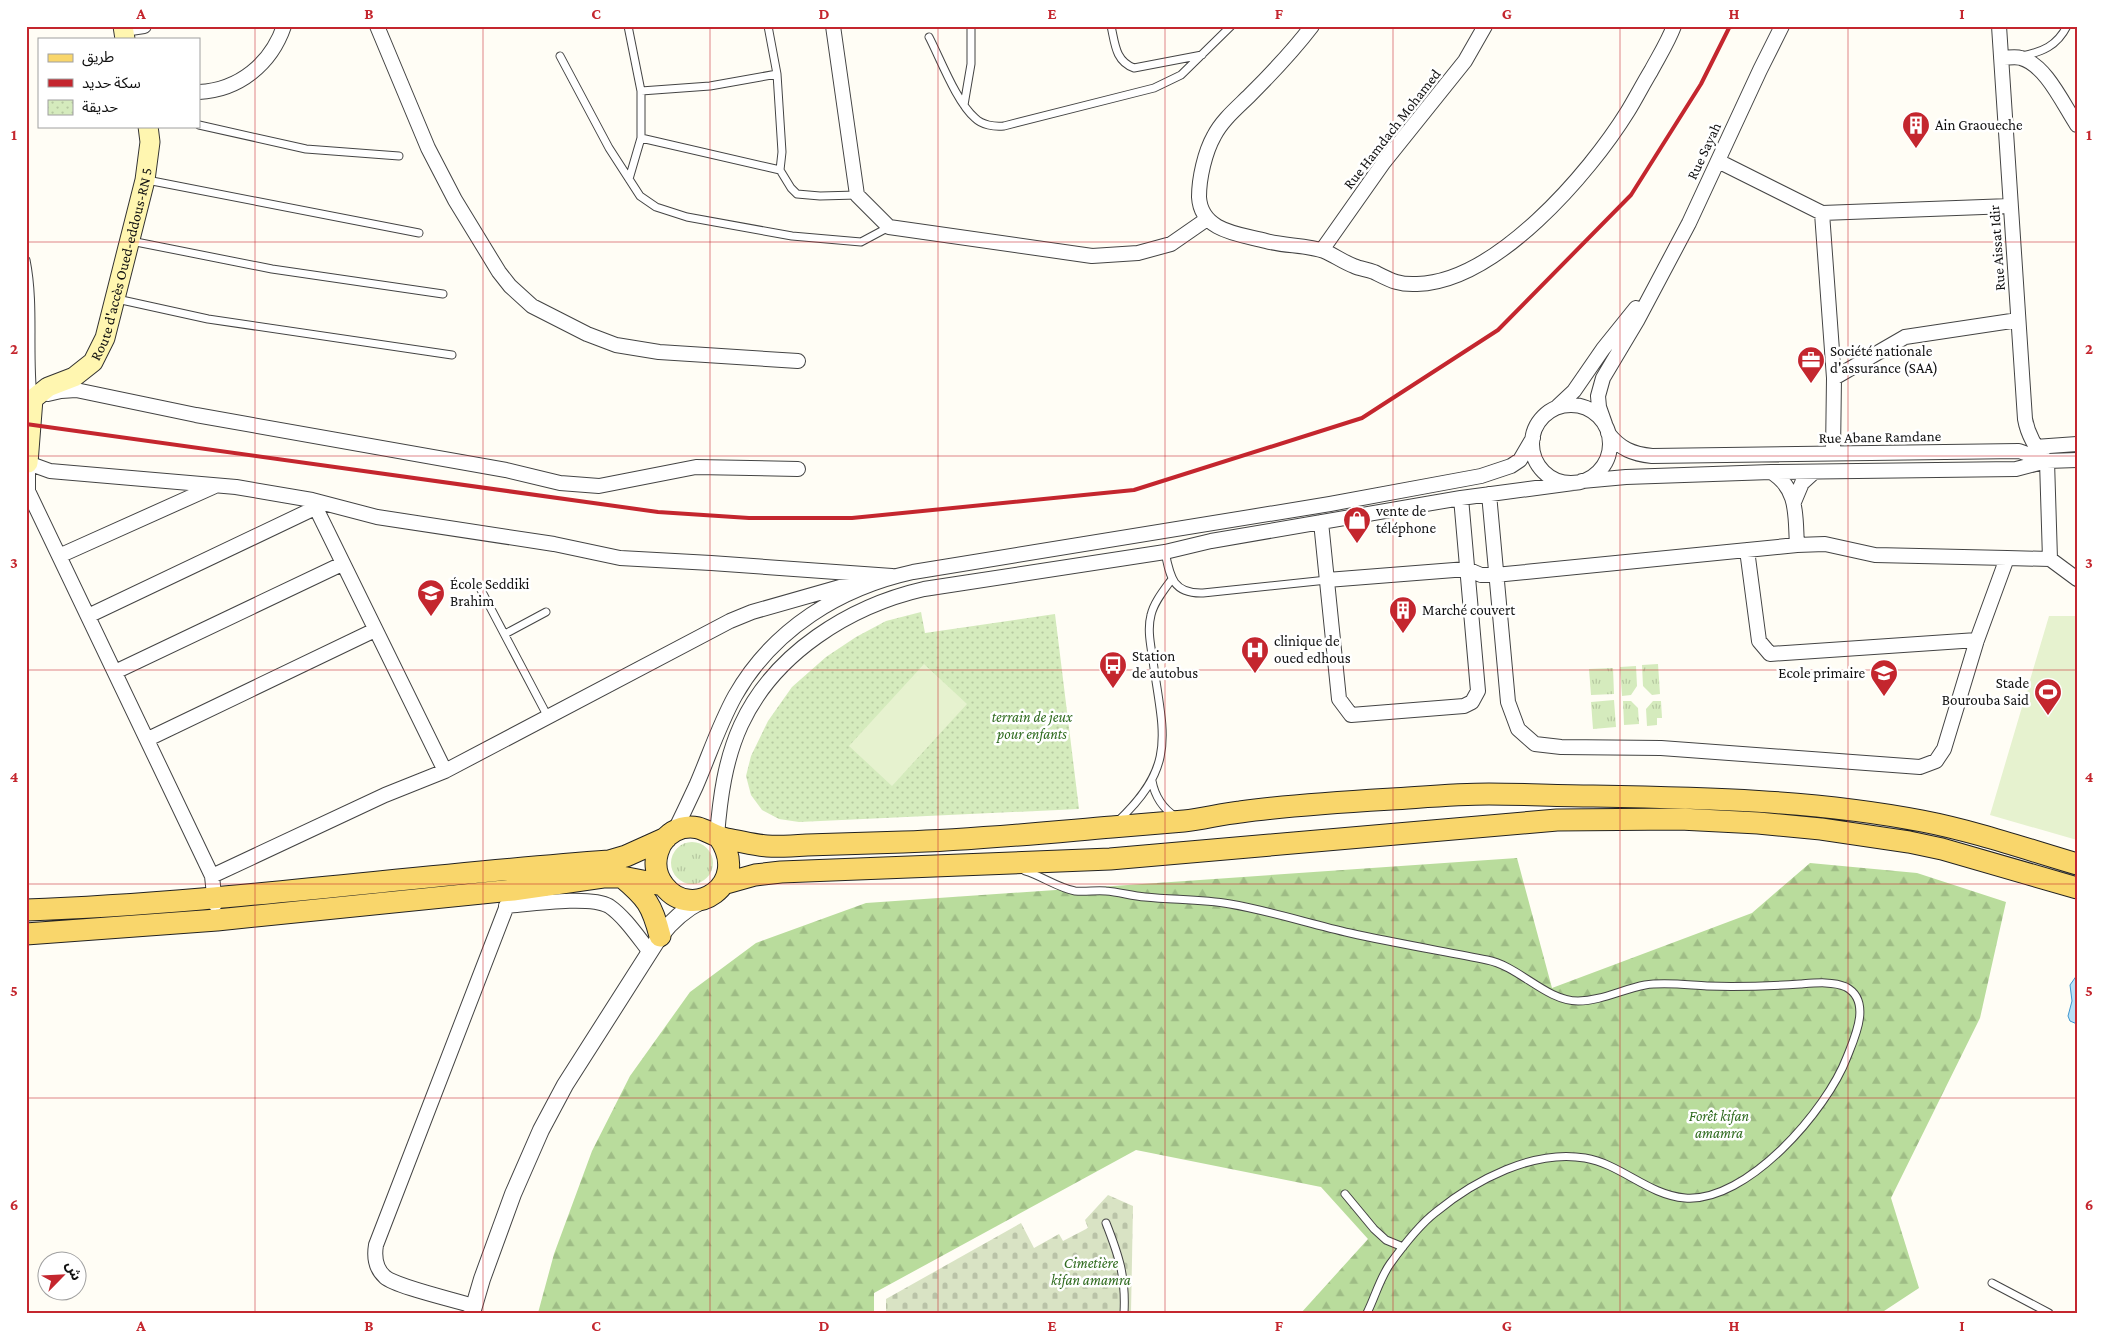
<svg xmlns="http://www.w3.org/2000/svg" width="2103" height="1339" font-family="'Crimson Pro','Noto Sans Arabic',serif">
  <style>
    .grass { fill: url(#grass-tufts) }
    .forest { fill: url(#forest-firs) }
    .cemetery { fill: url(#cemetery-stones) }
    .park { fill: url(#park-dots) }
    .pitch { fill: #e6f2cf }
    .water { fill: #b9e0f7; stroke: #3f96cf }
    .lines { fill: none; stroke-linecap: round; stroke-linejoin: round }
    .service-casing { stroke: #444; stroke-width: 9 }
    .minor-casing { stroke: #444; stroke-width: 16 }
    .tertiary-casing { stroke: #444; stroke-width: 18 }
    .secondary-casing { stroke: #333; stroke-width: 21 }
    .primary-casing { stroke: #222; stroke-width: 23 }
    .service { stroke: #fff; stroke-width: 7 }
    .minor { stroke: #fff; stroke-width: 14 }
    .tertiary { stroke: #fff; stroke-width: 16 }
    .secondary { stroke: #fff6b0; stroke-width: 19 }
    .primary { stroke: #f9d66b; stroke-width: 21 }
    .rail { stroke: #c4262e; stroke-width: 4 }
    .grid { fill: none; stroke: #c4262e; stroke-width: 1; stroke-opacity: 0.55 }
    .labels { text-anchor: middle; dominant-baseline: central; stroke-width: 5; stroke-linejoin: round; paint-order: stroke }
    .poi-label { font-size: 15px; fill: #111; stroke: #fff; text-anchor: start }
    .street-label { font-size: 15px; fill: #111; stroke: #fff }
    .park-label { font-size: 15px; font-style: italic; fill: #2f6b1f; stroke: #fff }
    .neatline { fill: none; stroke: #c4262e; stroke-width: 2 }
    .grid-label { font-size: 16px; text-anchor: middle; font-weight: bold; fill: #c4262e }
  </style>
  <defs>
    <pattern id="grass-tufts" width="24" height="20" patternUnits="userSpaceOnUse" patternTransform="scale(1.25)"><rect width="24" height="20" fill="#d5ebbd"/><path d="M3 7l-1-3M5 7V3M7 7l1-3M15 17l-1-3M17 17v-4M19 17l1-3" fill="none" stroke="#b6c8a1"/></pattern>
    <pattern id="forest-firs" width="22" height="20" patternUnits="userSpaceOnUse" patternTransform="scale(1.25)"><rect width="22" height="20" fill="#b9dc9c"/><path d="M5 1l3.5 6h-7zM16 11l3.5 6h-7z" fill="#9ebc85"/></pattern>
    <pattern id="cemetery-stones" width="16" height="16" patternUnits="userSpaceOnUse" patternTransform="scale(1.25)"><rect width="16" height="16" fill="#d9e3c4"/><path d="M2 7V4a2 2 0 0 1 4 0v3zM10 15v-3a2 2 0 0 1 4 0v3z" fill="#b9c2a7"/></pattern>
    <pattern id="park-dots" width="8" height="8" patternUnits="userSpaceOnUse" patternTransform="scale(1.25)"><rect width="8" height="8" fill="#d5ebbd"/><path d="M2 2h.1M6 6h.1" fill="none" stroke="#b6c8a1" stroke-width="1.8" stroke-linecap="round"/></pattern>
  </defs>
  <rect width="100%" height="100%" fill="#fffdf5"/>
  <path class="grass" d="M1658 664 1660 694 1652 695 1643 686 1642 665Z
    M1636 666 1637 686 1631 695 1622 696 1620 667Z
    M1613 668 1614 694 1591 695 1589 669Z
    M1614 700 1616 727 1593 729 1591 702Z
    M1623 701H1631L1638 708 1639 724 1624 725Z
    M1653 701H1661L1662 718H1657V725L1647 726 1646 709Z
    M671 863a21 21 0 1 1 42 0a21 21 0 1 1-42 0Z"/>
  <path class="forest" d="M1517 858 1552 988 1752 913 1810 863 1917 873 2006 902 1980 1018 1891 1198 1919 1288 1881 1313H1301L1368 1239 1321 1187 1136 1150 874 1293V1313H538L554 1254 592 1151 630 1076 690 992 756 943 866 903Z"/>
  <path class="cemetery" d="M1108 1195 1133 1206 1131 1313H886V1299L1021 1223 1034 1248 1059 1234 1063 1241 1088 1228 1085 1220Z"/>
  <path class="park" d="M921 612 925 633 1055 614 1079 809 799 822 779 819 762 810 751 795 746 776 751 756 768 721 792 687 826 657 856 637 886 621Z"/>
  <path class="pitch" d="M2049 616H2077V840L1990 815Z
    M924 664 967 704 892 786 849 746Z"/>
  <path class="water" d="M2077 975V1024L2070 1021 2068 1016 2072 1001 2070 985Z"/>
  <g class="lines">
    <g class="service-casing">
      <path id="service" d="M628 26 641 91V138L629 179
        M768 26 777 74 782 152 780 170 791 188 797 194 820 196 857 195
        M1111 26C1115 43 1115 61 1134 68L1202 55
        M929 37C940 58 957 103 975 118 982 125 994 127 1004 126L1154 88 1181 75 1231 26
        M560 56 609 148 640 196 656 207 687 217 792 236 861 242 889 227
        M2022 56C2042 52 2057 46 2067 26
        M641 91 710 86 777 74
        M964 105 971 64V26
        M199 125 306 149 399 156
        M641 138 780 170
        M147 180 419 233
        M131 241 272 269 443 294
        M26 260C35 305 28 351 33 397
        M117 299 208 319 452 355
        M1165 552C1170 577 1173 594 1203 593L1327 580
        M480 588 548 717
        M505 634 546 612
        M1152 781C1155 797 1162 808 1176 817
        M1117 822C1178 765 1163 734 1153 661 1151 646 1147 630 1151 615 1154 602 1164 590 1172 579
        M1025 871C1042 876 1058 888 1075 891 1086 892 1096 890 1106 891 1119 892 1132 896 1145 897 1173 900 1201 899 1230 904 1271 911 1310 924 1350 933 1395 943 1442 951 1487 960 1519 966 1546 1001 1578 1001 1601 1001 1623 989 1645 985 1665 982 1687 985 1707 986 1738 987 1769 986 1800 984 1814 983 1833 981 1846 987 1872 1001 1855 1037 1847 1057 1827 1110 1747 1203 1685 1198 1648 1195 1621 1164 1585 1158 1534 1149 1475 1180 1436 1212 1419 1225 1403 1246 1390 1264 1380 1278 1375 1297 1367 1313
        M1345 1194 1374 1229 1386 1240 1403 1247
        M1106 1223C1119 1256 1126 1277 1124 1313
        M1992 1283 2049 1313"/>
    </g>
    <g class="minor-casing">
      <path id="minor" d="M377 26 428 148 455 200 499 272 510 286 532 306 587 334 616 345 659 352 798 361
        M833 26 857 195 889 227 1092 256 1138 253 1171 244 1207 219
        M1312 26C1293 51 1272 73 1250 95 1238 107 1222 120 1214 136 1205 152 1199 178 1199 197 1201 232 1240 234 1266 241 1284 246 1307 245 1324 251 1334 255 1343 262 1354 266 1360 269 1367 269 1374 272 1390 280 1398 285 1417 284 1496 282 1589 174 1628 111 1636 98 1643 84 1651 71 1659 56 1668 42 1674 26
        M1999 26 2025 419C2028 436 2036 447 2046 461
        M124 29 144 26
        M2001 58C2008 58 2015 56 2021 58 2046 65 2063 104 2077 125
        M199 92C239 90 271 64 284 26
        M1718 161 1822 213 2010 206
        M1822 213 1834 378 1833 453
        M1322 250 1384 162 1465 61 1485 26
        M1834 378 1905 337 2018 320
        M48 394 61 391 76 390 196 415 506 470 560 483 599 486 696 467 798 469
        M1532 444a39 39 0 1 1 78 0a39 39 0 1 1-78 0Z
        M1558 406 1574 391 1603 349 1636 308
        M1605 424 1599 407 1598 396 1603 378 1637 321 1689 223 1760 70 1782 26
        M1608 433C1620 449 1633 454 1652 456L2019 451 2047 461 2077 460
        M2035 447 2077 444
        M2047 461 2050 559
        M1771 472C1799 489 1795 516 1797 545
        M1582 481 1626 477 1771 472 2016 469 2047 461
        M1489 494 1508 702 1518 729 1535 744 1561 747 1661 748 1920 767 1936 761 1944 749 1977 640 2007 558 2050 559 2077 579
        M312 500 445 771
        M1794 502 1802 483 1814 472
        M1321 522 1339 699 1351 715 1464 706 1472 702 1478 691 1461 498
        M1747 550 1759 641 1770 654 1977 640
        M59 556 215 486
        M1327 580 1467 569 1481 575H1495L1797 545 1825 544 1875 555 2007 558
        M88 616 315 508
        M115 672 342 564
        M148 739 375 630
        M675 830C682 816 689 801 696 786 709 756 719 725 735 696 773 629 840 588 913 572L1330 504 1481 476 1511 466 1520 460 1533 438
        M717 836C720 798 725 760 741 725 774 653 850 606 924 589L1165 552 1211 541 1461 498 1573 483
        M212 876 385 795 445 771 730 621 752 612 854 583
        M215 904 212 876 28 491V463L50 471 236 487 312 500 377 517 554 544 620 558 711 563 892 576
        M506 906C530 904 590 895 609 906 625 917 638 937 650 952
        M473 1306C455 1300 397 1287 385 1277 375 1268 374 1257 376 1245L513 890"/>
    </g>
    <g class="tertiary-casing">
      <path id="tertiary" d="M472 1313 482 1279 513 1194 541 1130 565 1085 660 936C672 920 685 909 703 900"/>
    </g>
    <g class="secondary-casing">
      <g id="secondary">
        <path d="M123 26 125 39"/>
        <path id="s1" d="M28 463 33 399 48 387 74 377 93 362 105 338 145 180 150 142 148 126"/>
      </g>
    </g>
    <g class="primary-casing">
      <path id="primary" d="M719 837C752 885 692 922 664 886 648 866 657 835 682 828 701 823 710 836 727 839 740 841 754 845 767 846 780 847 794 846 807 845 839 844 871 843 903 842 973 840 1042 833 1112 827 1136 825 1160 823 1184 821 1203 819 1221 814 1240 812 1290 805 1342 802 1392 799 1424 797 1457 794 1489 794 1524 794 1558 796 1593 796 1704 798 1813 800 1922 821 1974 831 2026 849 2077 864
        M622 877C647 898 652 905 660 936
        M723 884 755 875 781 872 1110 859 1557 820 1680 819 1758 823 1821 829 1909 842 1942 849 2077 888
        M26 910C221 903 415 875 609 861L626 856 666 838
        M26 934 217 920 513 890 603 877H622L663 885"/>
    </g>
    <use href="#service" class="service"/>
    <use href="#minor" class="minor"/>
    <use href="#tertiary" class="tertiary"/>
    <use href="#secondary" class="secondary"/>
    <use href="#primary" class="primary"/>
    <path class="rail" d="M26 424 658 512 749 518H852L1134 490 1362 418 1498 330 1631 195 1701 84 1730 26"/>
  </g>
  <path class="grid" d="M255 26V1313M483 26V1313M710 26V1313M938 26V1313M1165 26V1313M1393 26V1313M1620 26V1313M1848 26V1313M26 242H2077M26 456H2077M26 670H2077M26 884H2077M26 1098H2077"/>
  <defs>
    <g id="building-pin" transform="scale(1.4375)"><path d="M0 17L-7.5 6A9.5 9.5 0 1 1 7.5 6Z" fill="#c4262e" stroke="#fff"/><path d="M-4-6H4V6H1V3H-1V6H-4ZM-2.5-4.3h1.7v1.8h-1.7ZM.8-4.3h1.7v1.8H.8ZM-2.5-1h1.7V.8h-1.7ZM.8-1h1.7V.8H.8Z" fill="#fff"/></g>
    <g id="office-pin" transform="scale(1.4375)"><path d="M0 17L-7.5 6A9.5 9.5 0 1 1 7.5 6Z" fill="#c4262e" stroke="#fff"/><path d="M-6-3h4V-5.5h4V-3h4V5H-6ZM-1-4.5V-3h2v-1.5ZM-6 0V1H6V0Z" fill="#fff"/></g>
    <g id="shop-pin" transform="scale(1.4375)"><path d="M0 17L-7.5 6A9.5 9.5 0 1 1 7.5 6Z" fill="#c4262e" stroke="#fff"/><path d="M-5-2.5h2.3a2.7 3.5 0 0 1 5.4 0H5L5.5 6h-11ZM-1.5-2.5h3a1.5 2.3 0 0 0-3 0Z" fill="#fff"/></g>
    <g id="school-pin" transform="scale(1.4375)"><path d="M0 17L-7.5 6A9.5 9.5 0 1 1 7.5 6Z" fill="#c4262e" stroke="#fff"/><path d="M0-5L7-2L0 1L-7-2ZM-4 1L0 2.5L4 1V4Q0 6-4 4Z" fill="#fff"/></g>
    <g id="hospital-pin" transform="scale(1.4375)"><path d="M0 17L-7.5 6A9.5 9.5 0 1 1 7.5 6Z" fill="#c4262e" stroke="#fff"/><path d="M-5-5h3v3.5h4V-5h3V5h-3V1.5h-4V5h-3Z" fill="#fff"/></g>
    <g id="bus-pin" transform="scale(1.4375)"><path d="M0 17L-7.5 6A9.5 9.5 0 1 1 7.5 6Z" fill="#c4262e" stroke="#fff"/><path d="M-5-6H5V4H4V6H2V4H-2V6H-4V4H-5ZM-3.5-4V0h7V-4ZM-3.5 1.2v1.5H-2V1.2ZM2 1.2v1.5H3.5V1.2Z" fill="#fff"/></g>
    <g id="stadium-pin" transform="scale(1.4375)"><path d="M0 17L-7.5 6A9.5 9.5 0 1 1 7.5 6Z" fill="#c4262e" stroke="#fff"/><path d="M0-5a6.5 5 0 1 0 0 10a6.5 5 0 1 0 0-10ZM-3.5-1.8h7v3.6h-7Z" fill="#fff"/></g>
  </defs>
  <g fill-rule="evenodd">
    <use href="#building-pin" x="1916" y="125"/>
    <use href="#office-pin" x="1811" y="360"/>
    <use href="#shop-pin" x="1357" y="520"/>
    <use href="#school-pin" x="431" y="593"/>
    <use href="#building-pin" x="1403" y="610"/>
    <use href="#hospital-pin" x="1255" y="650"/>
    <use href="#bus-pin" x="1113" y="665"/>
    <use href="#school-pin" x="1884" y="673"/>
    <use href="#stadium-pin" x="2048" y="692"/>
  </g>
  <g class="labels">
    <g class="poi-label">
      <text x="1935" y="125">Ain Graoueche</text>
      <text x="1830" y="351">Société nationale<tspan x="1830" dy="17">d'assurance (SAA)</tspan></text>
      <text x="1376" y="511">vente de<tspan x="1376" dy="17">téléphone</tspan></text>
      <text x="450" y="584">École Seddiki<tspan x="450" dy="17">Brahim</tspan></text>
      <text x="1422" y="610">Marché couvert</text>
      <text x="1274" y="641">clinique de<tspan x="1274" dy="17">oued edhous</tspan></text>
      <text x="1132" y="656">Station<tspan x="1132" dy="17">de autobus</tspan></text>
      <text x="1865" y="673" text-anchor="end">Ecole primaire</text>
      <text x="2029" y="683" text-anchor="end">Stade<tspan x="2029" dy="17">Bourouba Said</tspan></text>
    </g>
    <g class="street-label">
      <text transform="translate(1392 129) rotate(-52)">Rue Hamdach Mohamed</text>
      <text transform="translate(1704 151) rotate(-65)">Rue Sayah</text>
      <text transform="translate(1997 248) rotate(-94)">Rue Aissat Idir</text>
      <text stroke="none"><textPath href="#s1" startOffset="238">Route d'accès Oued-eddous-RN 5</textPath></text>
      <text transform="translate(1880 437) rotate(-1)">Rue Abane Ramdane</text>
    </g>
    <g class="park-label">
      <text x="1032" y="717">terrain de jeux<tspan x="1032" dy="17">pour enfants</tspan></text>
      <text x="1719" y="1116">Forêt kifan<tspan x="1719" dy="17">amamra</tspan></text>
      <text x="1091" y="1263">Cimetière<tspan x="1091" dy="17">kifan amamra</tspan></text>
    </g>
  </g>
  <rect width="2103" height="1339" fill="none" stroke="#ffffff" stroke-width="55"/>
  <rect x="38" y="38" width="162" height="90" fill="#ffffff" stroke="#a0a0a0"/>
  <rect x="48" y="54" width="25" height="8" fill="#f9d66b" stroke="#a0a0a0"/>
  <text x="82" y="62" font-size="15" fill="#111111">طريق</text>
  <rect x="48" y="79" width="25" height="8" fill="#c4262e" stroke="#a0a0a0"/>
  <text x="82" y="88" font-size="15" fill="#111111">سكة حديد</text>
  <rect x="48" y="100" width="25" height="15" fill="url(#park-dots)" stroke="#a0a0a0"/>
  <text x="82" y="112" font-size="15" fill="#111111">حديقة</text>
  <g transform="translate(62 1276) rotate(66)"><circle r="24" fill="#ffffff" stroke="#a0a0a0"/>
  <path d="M0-4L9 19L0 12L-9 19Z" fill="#c4262e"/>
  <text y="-8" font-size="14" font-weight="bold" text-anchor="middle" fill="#111111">ش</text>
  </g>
  <rect x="28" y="28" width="2048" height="1284" class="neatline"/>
  <g class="grid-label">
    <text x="141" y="19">A</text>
    <text x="369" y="19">B</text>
    <text x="596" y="19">C</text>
    <text x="824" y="19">D</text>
    <text x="1052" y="19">E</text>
    <text x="1279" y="19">F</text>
    <text x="1507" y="19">G</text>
    <text x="1734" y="19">H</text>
    <text x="1962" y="19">I</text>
    <text x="14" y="140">1</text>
    <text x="2089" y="140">1</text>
    <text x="14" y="354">2</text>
    <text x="2089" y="354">2</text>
    <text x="14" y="568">3</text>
    <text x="2089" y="568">3</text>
    <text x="14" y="782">4</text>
    <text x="2089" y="782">4</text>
    <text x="14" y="996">5</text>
    <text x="2089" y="996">5</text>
    <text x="14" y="1210">6</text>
    <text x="2089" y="1210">6</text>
    <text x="141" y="1331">A</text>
    <text x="369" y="1331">B</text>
    <text x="596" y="1331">C</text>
    <text x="824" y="1331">D</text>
    <text x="1052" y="1331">E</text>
    <text x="1279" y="1331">F</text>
    <text x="1507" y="1331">G</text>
    <text x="1734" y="1331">H</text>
    <text x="1962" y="1331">I</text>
  </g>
</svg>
